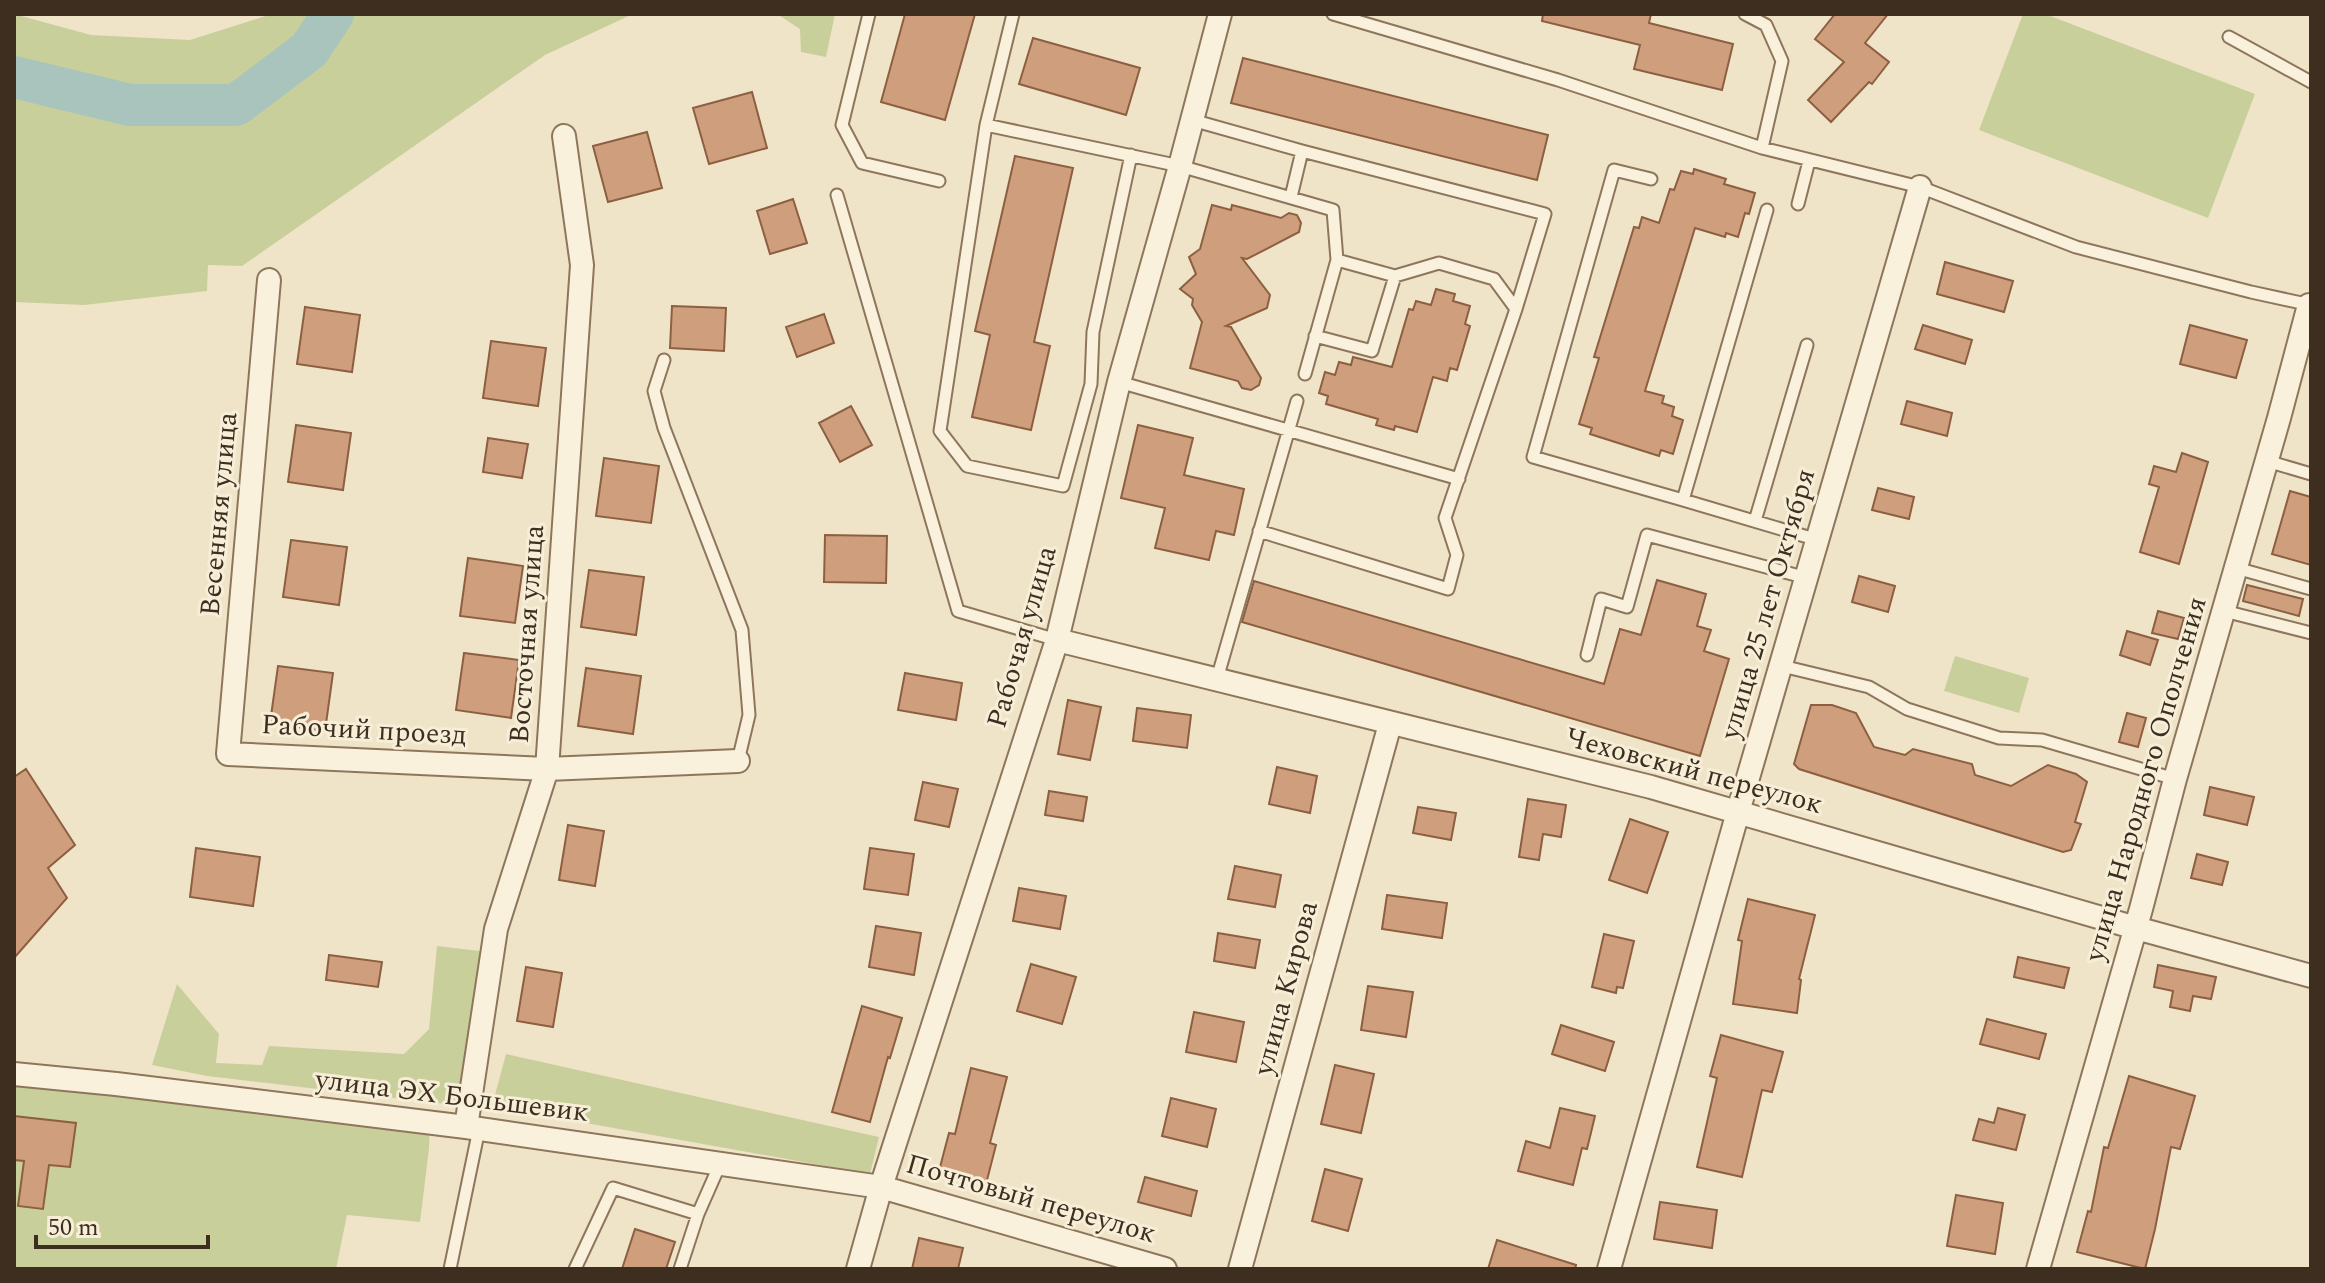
<svg xmlns="http://www.w3.org/2000/svg" width="2325" height="1283" font-family="Spectral,serif">
  <style>
    .green { fill: #c9cf9b }
    .lines { fill: none; stroke-linecap: round; stroke-linejoin: round }
    .river { stroke: #a9c4bc; stroke-width: 42 }
    .building { fill: #cf9f7d; stroke: #8d5f41; stroke-width: 2 }
    .lane-casing { stroke: #8d765c; stroke-width: 15 }
    .street-casing { stroke: #8d765c; stroke-width: 26 }
    .lane { stroke: #faf1dc; stroke-width: 11 }
    .street { stroke: #faf1dc; stroke-width: 22 }
    .labels { text-anchor: middle; dominant-baseline: central; stroke-width: 6; stroke-linejoin: round; paint-order: stroke }
    .street-label { font-size: 28px; fill: #3d2e20; stroke: #f7eed8 }
  </style>
  <rect width="100%" height="100%" fill="#f0e4c8"/>
  <path class="green" d="M14 14 91 35 190 40 272 14H633L545 55 242 266 208 265 207 291 84 305 14 302Z
    M777 14H835L826 57 801 52 800 29Z
    M2023 14H2045L2255 94 2208 218 1979 130Z
    M1955 656 2029 678 2019 713 1944 691Z
    M437 946 480 951 463 1106 207 1076 152 1065 177 984 219 1034 216 1063 262 1065 269 1046 404 1054 429 1029Z
    M506 1054 879 1137 870 1174 492 1106Z
    M14 1074 430 1122 429 1149 420 1222 347 1215 336 1269H14Z"/>
  <g class="lines">
    <path class="river" d="M14 77 130 105H236L309 50 333 14"/>
  </g>
  <path class="building" d="M905 14H975L945 120 881 102Z
    M1543 14H1651L1649 23 1733 44 1722 90 1634 69 1640 45 1542 21Z
    M1835 14H1888L1865 43 1889 62 1872 84 1869 82 1831 122 1808 100 1844 62 1815 39Z
    M1033 38 1140 68 1126 115 1019 84Z
    M1243 58 1548 135 1537 180 1231 103Z
    M752 92 767 148 709 164 693 108Z
    M647 132 662 188 608 202 593 146Z
    M1015 156 1073 168 1034 342 1050 346 1031 430 972 417 990 335 975 331Z
    M1694 169 1726 179 1724 184 1755 193 1749 214 1745 213 1738 237 1726 233 1725 237 1695 228 1645 391 1664 396 1662 403 1674 407 1672 416 1683 420 1673 454 1661 450 1659 456 1590 434 1592 428 1579 424 1599 358 1594 357 1634 227 1639 228 1642 217 1659 223 1670 189 1674 190 1681 171 1693 174Z
    M793 199 807 243 770 254 757 211Z
    M1212 205 1231 210 1232 205 1281 218 1289 213 1297 215 1301 223 1299 232 1247 259 1242 258 1270 295 1267 308 1226 326 1231 327 1261 378 1259 385 1251 390 1242 388 1238 381 1190 368 1202 322 1192 305 1193 299 1180 289 1196 274 1189 257 1200 249Z
    M1945 262 2013 281 2004 312 1937 294Z
    M1436 289 1455 294 1453 301 1470 306 1465 324 1470 326 1457 370 1450 368 1447 381 1433 377 1417 432 1395 426 1394 430 1376 425 1378 419 1326 404 1328 396 1319 393 1325 372 1335 375 1339 362 1351 365 1353 357 1392 367 1409 309 1413 310 1416 301 1431 305Z
    M672 306 726 308 724 351 670 348Z
    M305 307 360 315 352 372 297 364Z
    M824 314 834 343 797 357 786 327Z
    M1923 325 1972 340 1965 364 1915 349Z
    M2190 325 2247 340 2236 378 2180 364Z
    M491 341 546 348 538 406 483 398Z
    M1907 401 1952 413 1947 436 1901 424Z
    M851 406 872 445 840 462 819 423Z
    M296 425 351 433 343 490 288 482Z
    M1138 425 1193 438 1184 475 1244 489 1234 535 1216 531 1209 560 1155 548 1165 508 1121 498Z
    M488 438 528 444 522 478 483 472Z
    M2182 453 2208 462 2179 564 2140 552 2159 487 2149 484 2154 466 2176 472Z
    M604 458 659 466 651 523 596 516Z
    M1878 488 1914 497 1909 519 1872 510Z
    M2290 491 2311 497V565L2272 554Z
    M825 535 887 536 886 583 824 582Z
    M291 540 347 547 339 605 283 597Z
    M468 558 523 566 515 623 460 616Z
    M589 570 644 577 636 635 581 627Z
    M1859 576 1895 586 1888 612 1852 602Z
    M1657 580 1706 594 1697 626 1711 630 1704 651 1729 659 1700 756 1242 622 1254 581 1604 684 1620 629 1641 635Z
    M2247 585 2303 599 2299 616 2243 601Z
    M2158 611 2184 618 2178 639 2152 633Z
    M2127 631 2158 640 2150 665 2120 655Z
    M464 653 519 660 511 718 456 710Z
    M278 666 333 673 325 731 270 723Z
    M586 668 641 676 633 734 578 726Z
    M905 673 962 683 956 720 898 710Z
    M1068 700 1101 707 1090 760 1058 754Z
    M1811 705H1832L1856 713 1874 747 1905 755 1913 749 1972 764 1975 775 2011 786 2048 765 2076 774 2087 782 2075 822 2081 824 2071 850 2063 852 1799 769 1794 764Z
    M1137 708 1191 715 1187 748 1133 741Z
    M2127 713 2146 718 2138 747 2119 742Z
    M1277 767 1317 776 1310 813 1269 804Z
    M26 769 75 845 48 868 67 898 14 958V777Z
    M923 782 958 789 949 827 915 820Z
    M2210 787 2254 797 2247 825 2204 815Z
    M1049 791 1087 797 1083 821 1045 815Z
    M1528 799 1566 805 1561 837 1543 834 1539 860 1519 857Z
    M1418 807 1456 813 1451 840 1413 833Z
    M1630 819 1668 832 1647 893 1609 880Z
    M568 825 604 831 595 886 559 880Z
    M196 848 260 857 253 906 190 897Z
    M870 848 914 854 908 895 864 889Z
    M2197 854 2228 862 2222 885 2191 878Z
    M1235 866 1281 875 1275 907 1228 899Z
    M1019 888 1066 896 1060 929 1013 921Z
    M1387 895 1447 903 1442 938 1382 929Z
    M1748 899 1815 915 1799 979 1801 980 1797 1013 1733 1004 1742 941 1738 940Z
    M876 926 921 933 914 975 869 967Z
    M1218 933 1260 940 1255 968 1214 961Z
    M1604 934 1634 941 1623 988 1617 987 1616 993 1592 987Z
    M329 955 382 962 378 987 326 980Z
    M2018 957 2069 968 2064 988 2014 977Z
    M1031 964 1076 977 1062 1024 1017 1011Z
    M2158 965 2216 977 2211 999 2193 996 2190 1011 2170 1007 2173 991 2154 987Z
    M526 967 562 973 553 1027 517 1021Z
    M1368 986 1413 992 1406 1037 1361 1030Z
    M862 1006 902 1018 890 1058 888 1057 870 1122 832 1112Z
    M1194 1012 1244 1022 1236 1062 1186 1052Z
    M1987 1019 2046 1034 2039 1059 1980 1044Z
    M1561 1025 1614 1042 1605 1071 1552 1054Z
    M1721 1035 1783 1052 1772 1092 1762 1090 1742 1177 1697 1167 1717 1078 1710 1076Z
    M1335 1065 1374 1074 1361 1133 1321 1124Z
    M971 1068 1007 1077 990 1143 996 1145 986 1184 939 1171 949 1133 955 1134Z
    M2129 1076 2195 1096 2180 1149 2171 1147 2155 1229 2145 1269 2077 1252 2088 1211 2091 1212 2104 1147 2108 1148Z
    M1171 1098 1216 1109 1207 1147 1162 1136Z
    M1560 1108 1595 1116 1587 1149 1582 1148 1573 1185 1518 1171 1526 1141 1550 1148Z
    M1998 1108 2025 1115 2016 1150 1973 1140 1979 1119 1994 1123Z
    M14 1116 76 1123 70 1167 49 1165 43 1209 18 1206 24 1161 14 1160Z
    M1325 1169 1362 1179 1348 1231 1312 1221Z
    M1145 1177 1197 1191 1191 1216 1138 1202Z
    M1956 1195 2003 1203 1995 1254 1947 1246Z
    M1660 1202 1717 1210 1712 1248 1654 1239Z
    M635 1229 675 1242 666 1269H622Z
    M919 1238 963 1248 958 1269H912Z
    M1497 1240 1576 1265 1575 1269H1488Z"/>
  <g class="lines">
    <g class="lane-casing">
      <path id="lane" d="M869 14 842 125 862 163 939 181
        M1013 14 986 125 940 431 967 466 1063 486 1091 384 1093 332 1131 155
        M1333 14 1558 80 1762 148 1920 187 2076 247 2251 292 2311 305
        M1745 14 1766 25 1782 61 1762 148
        M2229 37 2311 82
        M1192 120 1302 151 1545 214 1516 309 1445 518 1457 555 1448 589 1259 531
        M986 125 1180 166 1333 210 1337 260 1395 276 1439 263 1494 279 1516 309
        M1651 179 1614 170 1533 457 1683 500
        M837 195 958 611 1057 640
        M1291 197 1302 151
        M1798 204 1809 161
        M1767 210 1683 500 1818 540
        M1315 336 1372 351 1395 276
        M664 360 654 391 664 428 742 630 749 715 738 761
        M1305 374 1337 260
        M1119 382 1459 479
        M2267 461 2311 474
        M1755 521 1807 345
        M2236 568 2311 589
        M2224 611 2311 633
        M1587 655 1601 599 1627 607 1647 535 1807 578
        M1782 666 1869 687 1907 709 1999 738 2042 740 2175 779
        M1217 679 1297 401
        M450 1269 479 1129
        M575 1269 613 1188 698 1214
        M680 1269 698 1214 720 1164"/>
    </g>
    <g class="street-casing">
      <path id="street" d="M269 280 228 754 547 769 738 761
        M1057 640 1651 787 2136 928 2311 976
        M14 1074 116 1084 466 1127 881 1187 1165 1269
        M466 1127 496 929 547 769 582 265 564 136
        M858 1269 881 1187 1057 640 1119 382 1180 166 1220 14
        M1240 1269 1390 724
        M1609 1269 1738 812 1920 187
        M2038 1269 2141 909 2175 779 2279 418 2309 305"/>
    </g>
    <use href="#lane" class="lane"/>
    <use href="#street" class="street"/>
  </g>
  <g class="labels">
    <g class="street-label">
      <text transform="translate(219 514) rotate(-85)">Весенняя улица</text>
      <text transform="translate(1768 604) rotate(-74)">улица 25 лет Октября</text>
      <text transform="translate(527 634) rotate(-86)">Восточная улица</text>
      <text transform="translate(1022 637) rotate(-74)">Рабочая улица</text>
      <text transform="translate(364 730) rotate(3)">Рабочий проезд</text>
      <text transform="translate(1694 771) rotate(15)">Чеховский переулок</text>
      <text transform="translate(2146 779) rotate(-74)">улица Народного Ополчения</text>
      <text transform="translate(1286 988) rotate(-75)">улица Кирова</text>
      <text transform="translate(452 1096) rotate(7)">улица ЭХ Большевик</text>
      <text transform="translate(1031 1199) rotate(16)">Почтовый переулок</text>
    </g>
  </g>
  <rect width="2325" height="1283" fill="none" stroke="#3d2e20" stroke-width="32"/>
  <path d="M36 1235v12h172v-12" fill="none" stroke="#3d2e20" stroke-width="4"/>
  <text x="48" y="1235" font-size="24" fill="#3d2e20" stroke="#f7eed8" stroke-width="6" paint-order="stroke">50 m</text>
</svg>
